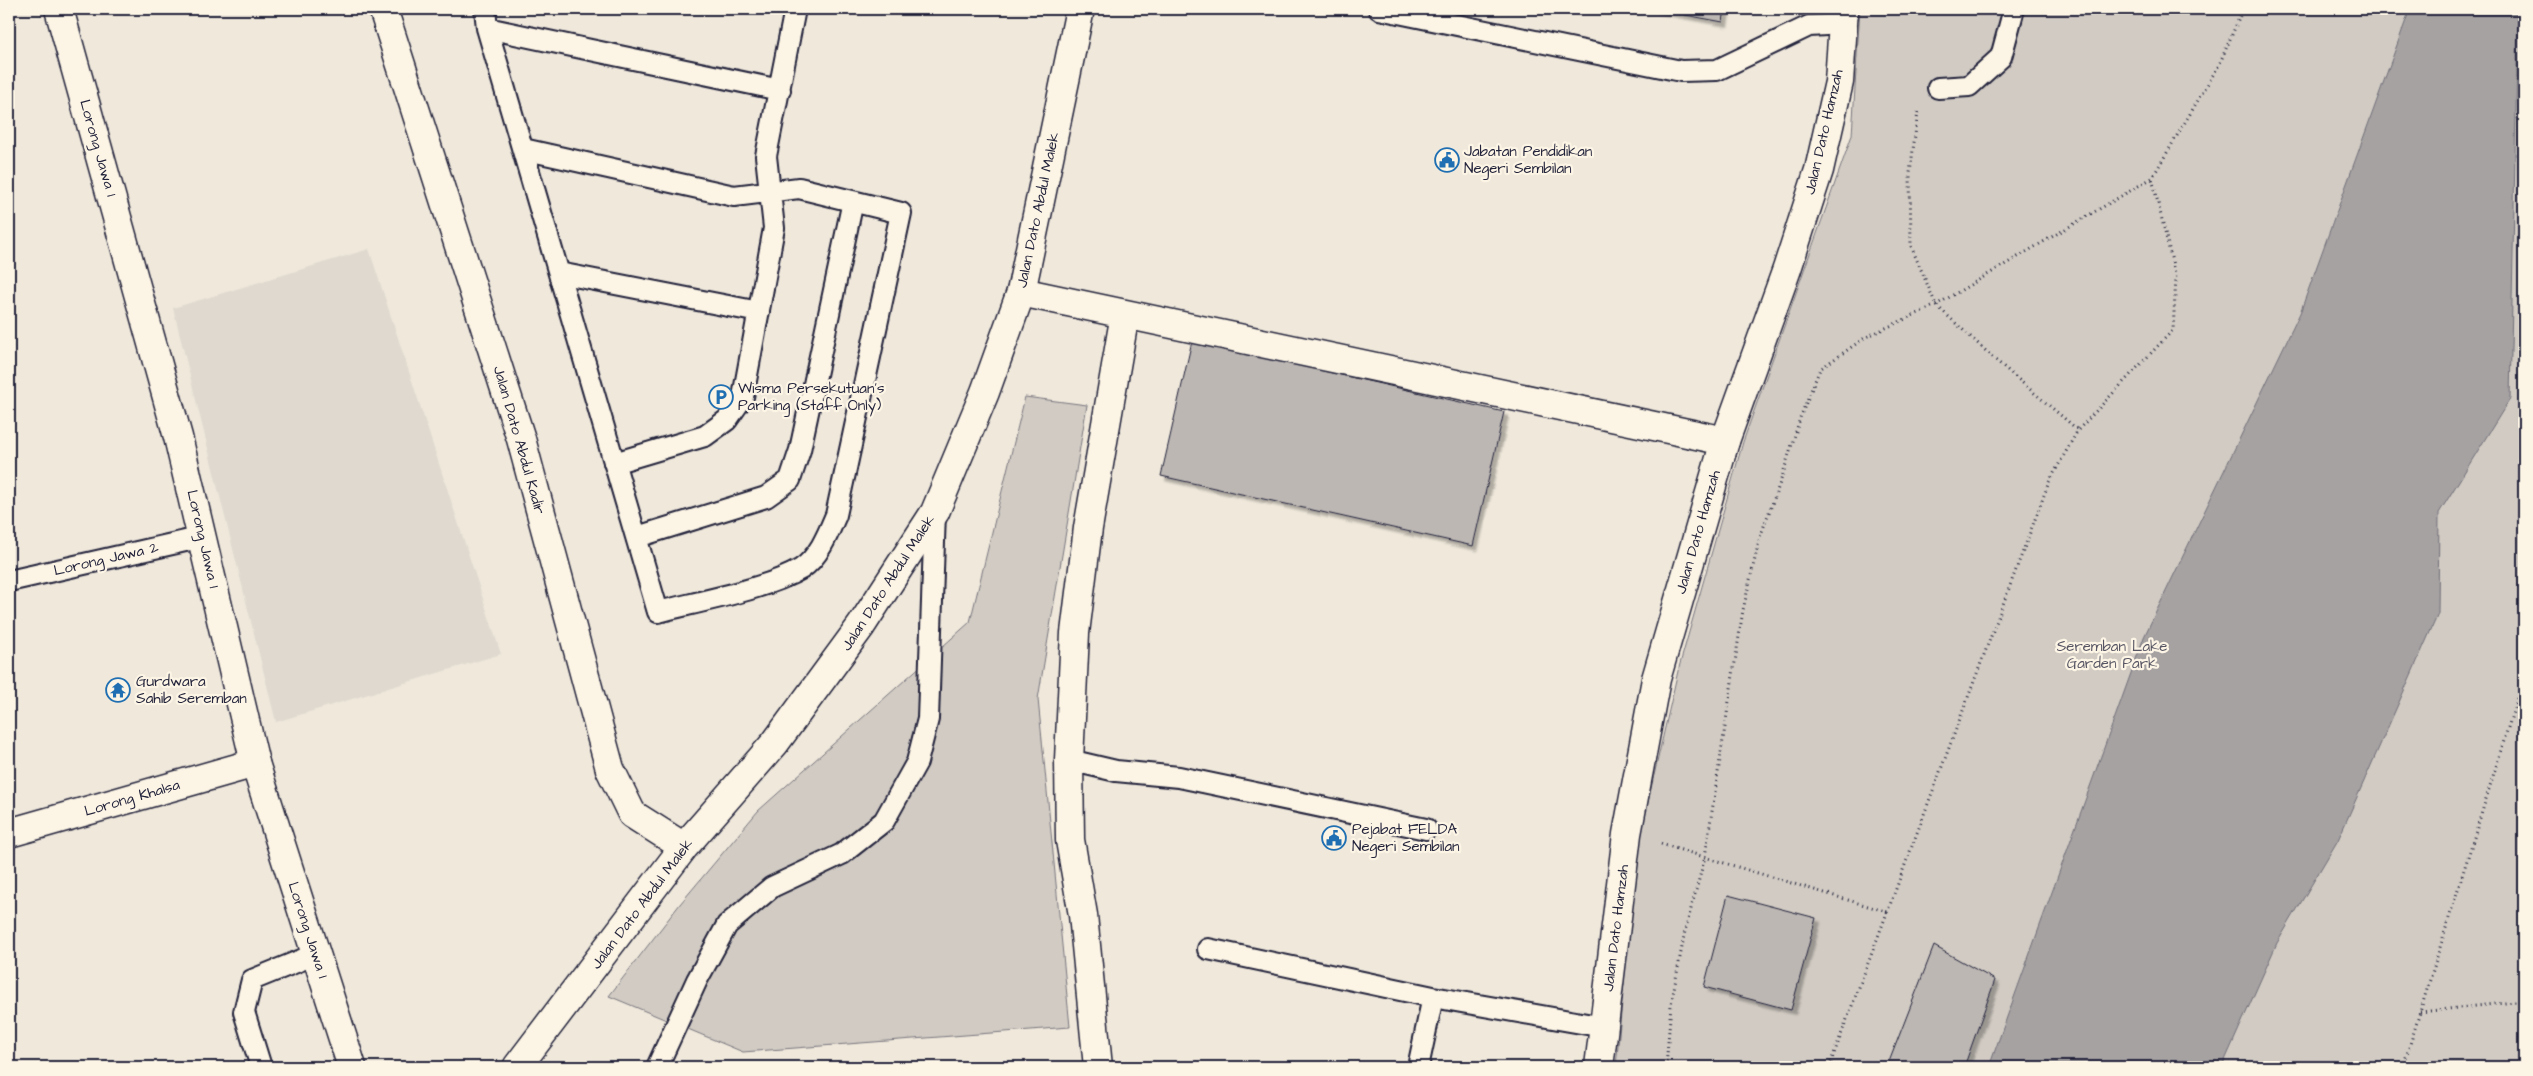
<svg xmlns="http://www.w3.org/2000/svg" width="2533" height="1076" font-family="'Architects Daughter',sans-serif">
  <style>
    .built { fill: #e0d9cf }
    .green { fill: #d1cbc3; stroke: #7a767f }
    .water { fill: #a6a2a2; stroke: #716f79 }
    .building { fill: #bcb7b3; stroke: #22223b; filter: url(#shadow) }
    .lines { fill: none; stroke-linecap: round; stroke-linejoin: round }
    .service-casing { stroke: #22223b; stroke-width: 24 }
    .minor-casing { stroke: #22223b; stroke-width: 31 }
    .tertiary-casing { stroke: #22223b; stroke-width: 31 }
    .secondary-casing { stroke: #22223b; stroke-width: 31 }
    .path { stroke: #22223b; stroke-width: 3; stroke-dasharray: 1 4; stroke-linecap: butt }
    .service { stroke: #fcf5e5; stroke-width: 20 }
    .minor { stroke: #fcf5e5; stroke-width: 28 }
    .tertiary { stroke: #fcf5e5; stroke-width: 28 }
    .secondary { stroke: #fcf5e5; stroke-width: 28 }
    .labels { text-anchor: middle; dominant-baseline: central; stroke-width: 4.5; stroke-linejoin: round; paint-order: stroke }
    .street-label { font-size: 15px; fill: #22223b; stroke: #fcf5e5 }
    .poi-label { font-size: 15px; fill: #22223b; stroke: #fcf5e5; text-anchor: start }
    .park-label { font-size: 15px; fill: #575564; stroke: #fcf5e5 }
  </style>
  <defs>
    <filter id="shadow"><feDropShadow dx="4.5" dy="4.5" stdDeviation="1" flood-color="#0004"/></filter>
  </defs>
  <rect width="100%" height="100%" fill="#efe8db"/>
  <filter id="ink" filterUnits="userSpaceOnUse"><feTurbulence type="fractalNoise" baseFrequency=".02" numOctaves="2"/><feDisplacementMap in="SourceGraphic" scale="10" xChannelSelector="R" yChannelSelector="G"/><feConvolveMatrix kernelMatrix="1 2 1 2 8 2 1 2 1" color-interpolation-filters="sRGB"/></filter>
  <g filter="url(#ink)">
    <path class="built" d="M369 249 501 654 276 722 173 308Z"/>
    <path class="green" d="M1860 9H2524V1067H1616L1636 854 1678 671 1743 442 1852 135Z
      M1025 397 1087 405 1038 699 1070 1027 743 1052 609 996 680 904 758 811 970 622Z"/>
    <path class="water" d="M2410 9H2518L2510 399 2439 513 2438 614 2338 840 2277 943 2222 1067H1989L2144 637 2300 313Z"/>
    <path class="building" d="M1653 9H1725L1723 22Z
      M1192 341 1504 412 1473 546 1161 476Z
      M1728 895 1816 918 1791 1010 1704 987Z
      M1934 946 1995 980 1964 1067H1887Z"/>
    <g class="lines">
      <g class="service-casing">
        <path id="service" d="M485 9 487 28 658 612C697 602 767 589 801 569 819 557 828 534 836 515L901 213 799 188 734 196 523 149
          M1379 9 1681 71 1717 70 1809 26 1843 24
          M487 28 780 90
          M1938 88 1969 86 2001 57 2014 9
          M559 273 759 312
          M614 463 705 436 727 420 743 397 774 228 766 156 795 9
          M637 537 766 497 790 480 800 450 853 201
          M9 581 203 537
          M1069 760 1116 771 1179 777 1426 829
          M1208 949 1433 997 1604 1027
          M261 1067 244 1012 252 980 316 954
          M657 1067 697 980 727 925 772 887 842 854 884 821 917 762 928 719 935 512
          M1418 1067 1433 997"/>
      </g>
      <g class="minor-casing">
        <path id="minor" d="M59 9 178 437 255 763
          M1021 292 1725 441
          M1098 1067 1083 915 1070 840 1069 760 1075 633 1088 528 1125 314"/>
      </g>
      <g class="tertiary-casing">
        <path id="tertiary" d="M383 9 521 439 610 769 632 814 684 847
          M9 833 255 763 352 1067
          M517 1067 684 847 775 743 861 626 935 512 985 392 1021 292 1080 9"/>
      </g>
      <g class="secondary-casing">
        <path id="secondary" d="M1599 1067 1627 834 1656 679 1725 441 1787 269 1819 170 1839 82 1844 9"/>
      </g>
      <path class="path" d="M1918 112 1910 173 1911 246 1936 305 1999 363 2078 430
        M1661 844 1888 912
        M2420 1012 2524 1001
        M1666 1067 1671 1005 1685 931 1705 857 1743 610 1760 537 1782 477 1801 415 1820 369 1866 337 1936 305 2152 178 2219 65 2243 9
        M1829 1067 2049 482 2078 430 2173 330 2176 278 2152 178
        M2403 1067 2524 676"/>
      <use href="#service" class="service"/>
      <use href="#minor" class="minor"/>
      <use href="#tertiary" class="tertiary"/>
      <use href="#secondary" class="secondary"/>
    </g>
  </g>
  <defs>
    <g id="civic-ring" transform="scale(1.25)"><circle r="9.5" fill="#fcf5e5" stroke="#1f6fb2" stroke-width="1.5"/><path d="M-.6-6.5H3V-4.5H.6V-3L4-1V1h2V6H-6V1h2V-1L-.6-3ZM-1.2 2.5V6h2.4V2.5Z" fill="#1f6fb2"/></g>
    <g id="parking-ring" transform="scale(1.25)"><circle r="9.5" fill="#fcf5e5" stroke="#1f6fb2" stroke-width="1.5"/><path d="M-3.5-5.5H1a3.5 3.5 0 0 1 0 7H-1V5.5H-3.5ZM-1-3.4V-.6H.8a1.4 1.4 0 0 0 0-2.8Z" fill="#1f6fb2"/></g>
    <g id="temple-ring" transform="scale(1.25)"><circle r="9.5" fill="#fcf5e5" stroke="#1f6fb2" stroke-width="1.5"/><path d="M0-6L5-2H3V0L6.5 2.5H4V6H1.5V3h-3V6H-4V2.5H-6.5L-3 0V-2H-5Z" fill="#1f6fb2"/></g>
  </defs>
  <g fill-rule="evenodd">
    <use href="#civic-ring" x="1447" y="160"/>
    <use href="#parking-ring" x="721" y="397"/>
    <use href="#temple-ring" x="118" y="690"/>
    <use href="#civic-ring" x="1334" y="838"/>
  </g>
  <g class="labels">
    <g class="street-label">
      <text transform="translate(1824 132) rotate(-77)">Jalan Dato Hamzah</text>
      <text transform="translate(98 148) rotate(74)">Lorong Jawa 1</text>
      <text transform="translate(1038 210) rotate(-78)">Jalan Dato Abdul Malek</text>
      <text transform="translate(519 440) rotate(74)">Jalan Dato Abdul Kadir</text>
      <text transform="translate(1698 532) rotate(-74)">Jalan Dato Hamzah</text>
      <text transform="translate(203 539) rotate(77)">Lorong Jawa 1</text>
      <text transform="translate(106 559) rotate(-13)">Lorong Jawa 2</text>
      <text transform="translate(888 583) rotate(-57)">Jalan Dato Abdul Malek</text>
      <text transform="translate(132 798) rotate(-16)">Lorong Khalsa</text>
      <text transform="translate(642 904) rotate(-53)">Jalan Dato Abdul Malek</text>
      <text transform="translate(1616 928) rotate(-83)">Jalan Dato Hamzah</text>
      <text transform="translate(308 930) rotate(72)">Lorong Jawa 1</text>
    </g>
    <g class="poi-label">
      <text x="1464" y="151">Jabatan Pendidikan<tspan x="1464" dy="17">Negeri Sembilan</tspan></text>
      <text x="738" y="388">Wisma Persekutuan's<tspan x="738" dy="17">Parking (Staff Only)</tspan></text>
      <text x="136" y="681">Gurdwara<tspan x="136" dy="17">Sahib Seremban</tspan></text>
      <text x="1352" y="829">Pejabat FELDA<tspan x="1352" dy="17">Negeri Sembilan</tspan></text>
    </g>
    <g class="park-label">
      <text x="2112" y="646">Seremban Lake<tspan x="2112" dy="17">Garden Park</tspan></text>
    </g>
  </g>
  <rect width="2533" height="1076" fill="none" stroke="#fcf5e5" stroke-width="30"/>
  <rect x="15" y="15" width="2503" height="1046" fill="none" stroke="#22223b" stroke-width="2" filter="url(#ink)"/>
</svg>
